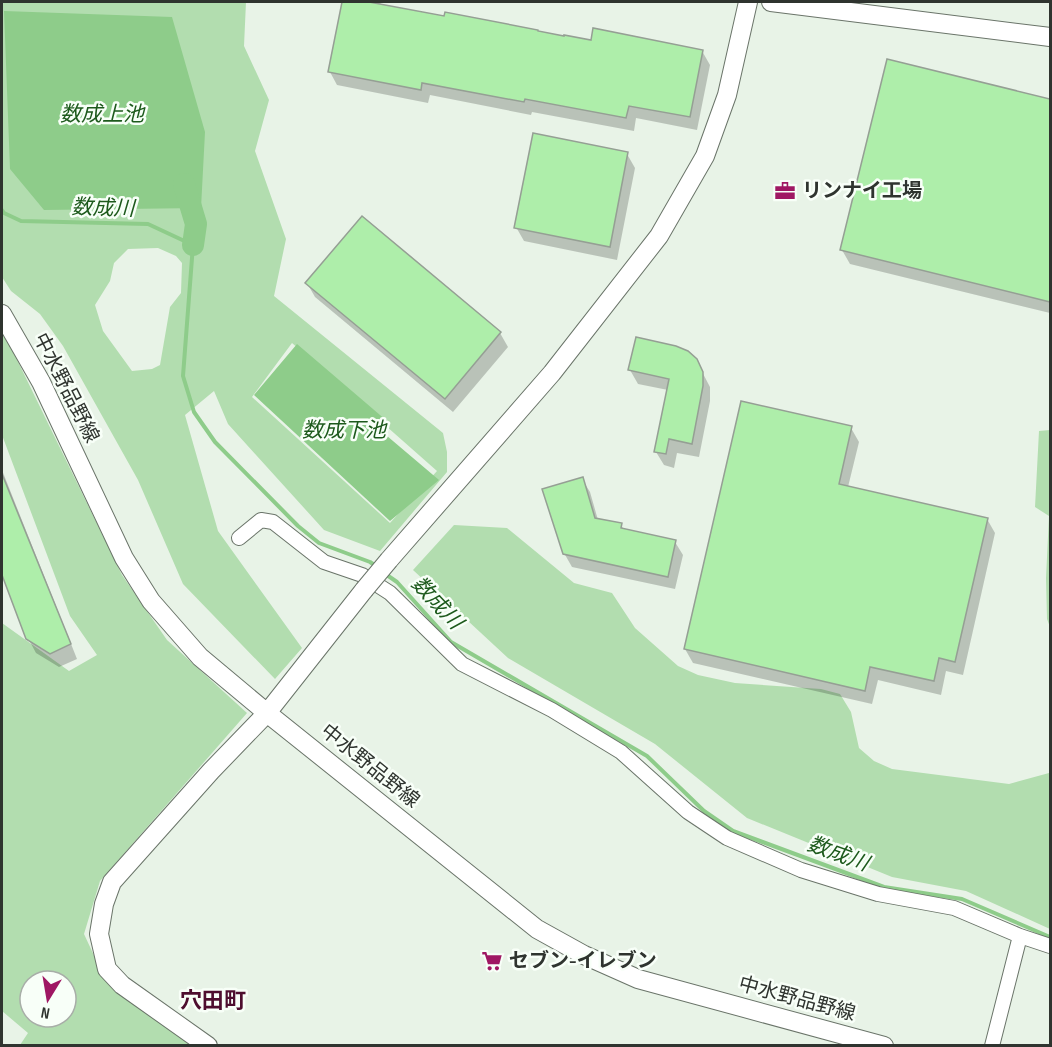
<svg xmlns="http://www.w3.org/2000/svg" width="1052" height="1047" font-family="'Sofia Sans Condensed','Noto Sans JP',sans-serif">
  <style>
    .green { fill: #b2ddaf; fill-rule: evenodd }
    .water { fill: #8ecc8a }
    .shadow { fill: #0003 }
    .lines { fill: none; stroke-linecap: round; stroke-linejoin: round }
    .stream { stroke: #8ecc8a; stroke-width: 4 }
    .river { stroke: #8ecc8a; stroke-width: 22 }
    .building { fill: #aeeeaa; stroke: #959f94; stroke-width: 1.5 }
    .street-casing { stroke: #6a7469; stroke-width: 16 }
    .secondary-casing { stroke: #6a7469; stroke-width: 20 }
    .street { stroke: #fff; stroke-width: 14 }
    .secondary { stroke: #fff; stroke-width: 18 }
    .secondary-bridge-casing { stroke: #6a7469; stroke-width: 20; stroke-linecap: butt }
    .secondary-bridge { stroke: #fff; stroke-width: 18 }
    .labels { text-anchor: middle; dominant-baseline: central; stroke-width: 5; stroke-linejoin: round; paint-order: stroke }
    .poi-label { font-size: 20px; font-weight: bold; fill: #2f342f; stroke: #f8fff8; text-anchor: start }
    .street-label { font-size: 20px; fill: #2f342f; stroke: #f8fff8 }
    .water-label { font-size: 21px; font-style: italic; fill: #1d5a1c; stroke: #f8fff8 }
    .quarter-label { font-size: 22px; font-weight: bold; fill: #4e0e2f; stroke: #f8fff8 }
  </style>
  <rect width="100%" height="100%" fill="#e8f3e7"/>
  <path class="green" d="M2 2H246L244 46 269 100 255 151 286 239 274 296 443 433 447 452V472L380 551 324 530 228 424 214 391 185 415 218 531 302 648 275 679 183 584 138 480 63 346 40 314 11 291 2 277ZM158 248 176 256 182 263 181 293 170 307 160 365 152 369 132 371 103 331 95 305 110 281 114 263 128 249ZM292 343 437 471 390 523 252 397Z
    M3 331 122 575 167 640 247 713 100 881 84 934 104 977 190 1045H20L28 1033 2 1011V623L69 671 97 655 70 616 2 435V336ZM30 981H66V1017H30Z
    M1050 430V627L1047 619 1046 578 1049 516 1035 507 1039 431Z
    M454 525 507 528 574 583 612 593 635 628 678 666 698 675 735 683 821 689 840 694 851 712 859 748 874 761 892 769 1009 784 1049 773 1050 771V929L966 891 892 877 747 818 655 744 508 658 413 570Z"/>
  <path class="water" d="M4 11 172 17 205 132 201 208 44 210 10 169Z
    M297 344 387 421 380 430 439 480 390 521 254 395Z"/>
  <path class="shadow" d="M343 2H381L380 5 592 42 702 51 710 65 697 130 636 118 634 131 532 112 531 115 430 95 428 103 337 85 330 72Z
    M888 61 1050 101V313L850 264 842 250Z
    M627 154 635 168 617 260 524 241 516 227Z
    M307 283 500 333 508 347 453 412 315 297Z
    M699 366 710 387V401L699 457 677 453 674 468 664 465 656 452 668 390 638 384 630 370Z
    M851 428 859 442 848 487 987 519 995 533 963 675 946 671 941 695 878 680 872 704 693 663 685 649Z
    M2 470 77 659 59 667 36 653 28 638 2 571Z
    M582 479 590 492 598 520 621 525 624 530 675 542 683 555 675 589 572 567 564 553Z"/>
  <g class="lines">
    <path class="stream" d="M2 210 4 213 21 221 148 224 193 245 183 376 194 412 215 442 298 526 319 543 370 562 376 566
      M384 573 397 582 451 642 647 756 704 811 733 831 884 887 962 899 1050 937"/>
    <path class="river" d="M184 184 196 224 193 245"/>
  </g>
  <path class="building" d="M342 2H369L444 16 445 12 538 30V31L564 36V35L591 40 593 28 703 50 690 117 629 106 626 118 525 99 524 102 422 83 421 90 328 72Z
    M887 59 1050 99V302L840 250Z
    M533 133 628 152 610 247 514 228Z
    M362 216 501 332 445 399 305 283Z
    M636 337 676 346 688 351 697 359 703 372V386L692 444 669 439 666 454 654 452 669 379 628 370Z
    M741 401 852 426 839 484 988 518 955 662 939 658 934 681 870 667 865 691 684 649Z
    M2 474 71 644 50 654 26 639 2 575Z
    M583 477 595 518 622 523 621 528 676 540 668 577 563 554 542 489Z"/>
  <g class="lines">
    <g class="street-casing">
      <path id="street" d="M239 538 261 520 273 522 324 562 362 575 390 593 462 664 552 710 621 752 688 812 727 838 801 870 878 894 954 908 1020 936 1050 946
        M992 1046 1020 936"/>
    </g>
    <g class="secondary-casing">
      <path id="secondary" d="M771 2 1050 37
        M2 314 41 382 124 558 151 601 200 657 267 713 537 929 584 955 638 979 884 1046
        M389 560 552 373 659 236 705 156 727 95 748 2
        M208 1046 122 985 107 969 99 934 104 904 112 882 211 771 267 713 364 590"/>
    </g>
    <use href="#street" class="street"/>
    <use href="#secondary" class="secondary"/>
    <g class="secondary-bridge-casing">
      <path id="secondary-bridge" d="M364 590 389 560"/>
    </g>
    <use href="#secondary-bridge" class="secondary-bridge"/>
  </g>
  <defs>
    <g id="office-bare" transform="scale(1.62)"><path d="M-6-3h4V-5.5h4V-3h4V5H-6ZM-1-4.5V-3h2v-1.5ZM-6 0V1H6V0Z" fill="#9f1763" stroke="#f8fff8" stroke-width="2.5" paint-order="stroke"/></g>
    <g id="supermarket-bare" transform="scale(1.62)"><path d="M-6-5.5h2.5l.6 2H6L4.5 2H-2.5L-4.4-4H-6ZM-1.5 3.2a1.3 1.3 0 1 0 .1 0ZM3 3.2a1.3 1.3 0 1 0 .1 0Z" fill="#9f1763" stroke="#f8fff8" stroke-width="2.5" paint-order="stroke"/></g>
  </defs>
  <g fill-rule="evenodd">
    <use href="#office-bare" x="785" y="191"/>
    <use href="#supermarket-bare" x="492" y="961"/>
  </g>
  <g class="labels">
    <g class="poi-label">
      <text x="802" y="191">リンナイ工場</text>
      <text x="509" y="961">セブン-イレブン</text>
    </g>
    <g class="street-label">
      <text transform="translate(66 388) rotate(63)">中水野品野線</text>
      <text transform="translate(370 766) rotate(39)">中水野品野線</text>
      <text transform="translate(797 999) rotate(15)">中水野品野線</text>
    </g>
    <g class="water-label">
      <text x="102" y="114">数成上池</text>
      <text transform="translate(103 208) rotate(2)">数成川</text>
      <text x="344" y="430">数成下池</text>
      <text transform="translate(437 603) rotate(47)">数成川</text>
      <text transform="translate(838 854) rotate(20)">数成川</text>
    </g>
    <g class="quarter-label">
      <text x="213" y="1001">穴田町</text>
    </g>
  </g>
  <rect width="1052" height="1047" fill="none" stroke="#2f342f" stroke-width="6"/>
  <g transform="translate(48 999) rotate(191)"><circle r="28" fill="#f8fff8" stroke="#a8aea8" stroke-width="1.5"/>
  <path d="M0-4.5L10 22L0 15L-10 22Z" fill="#9f1763"/>
  <text y="-9" font-size="16" font-weight="bold" text-anchor="middle" fill="#2f342f">N</text>
  </g>
</svg>
